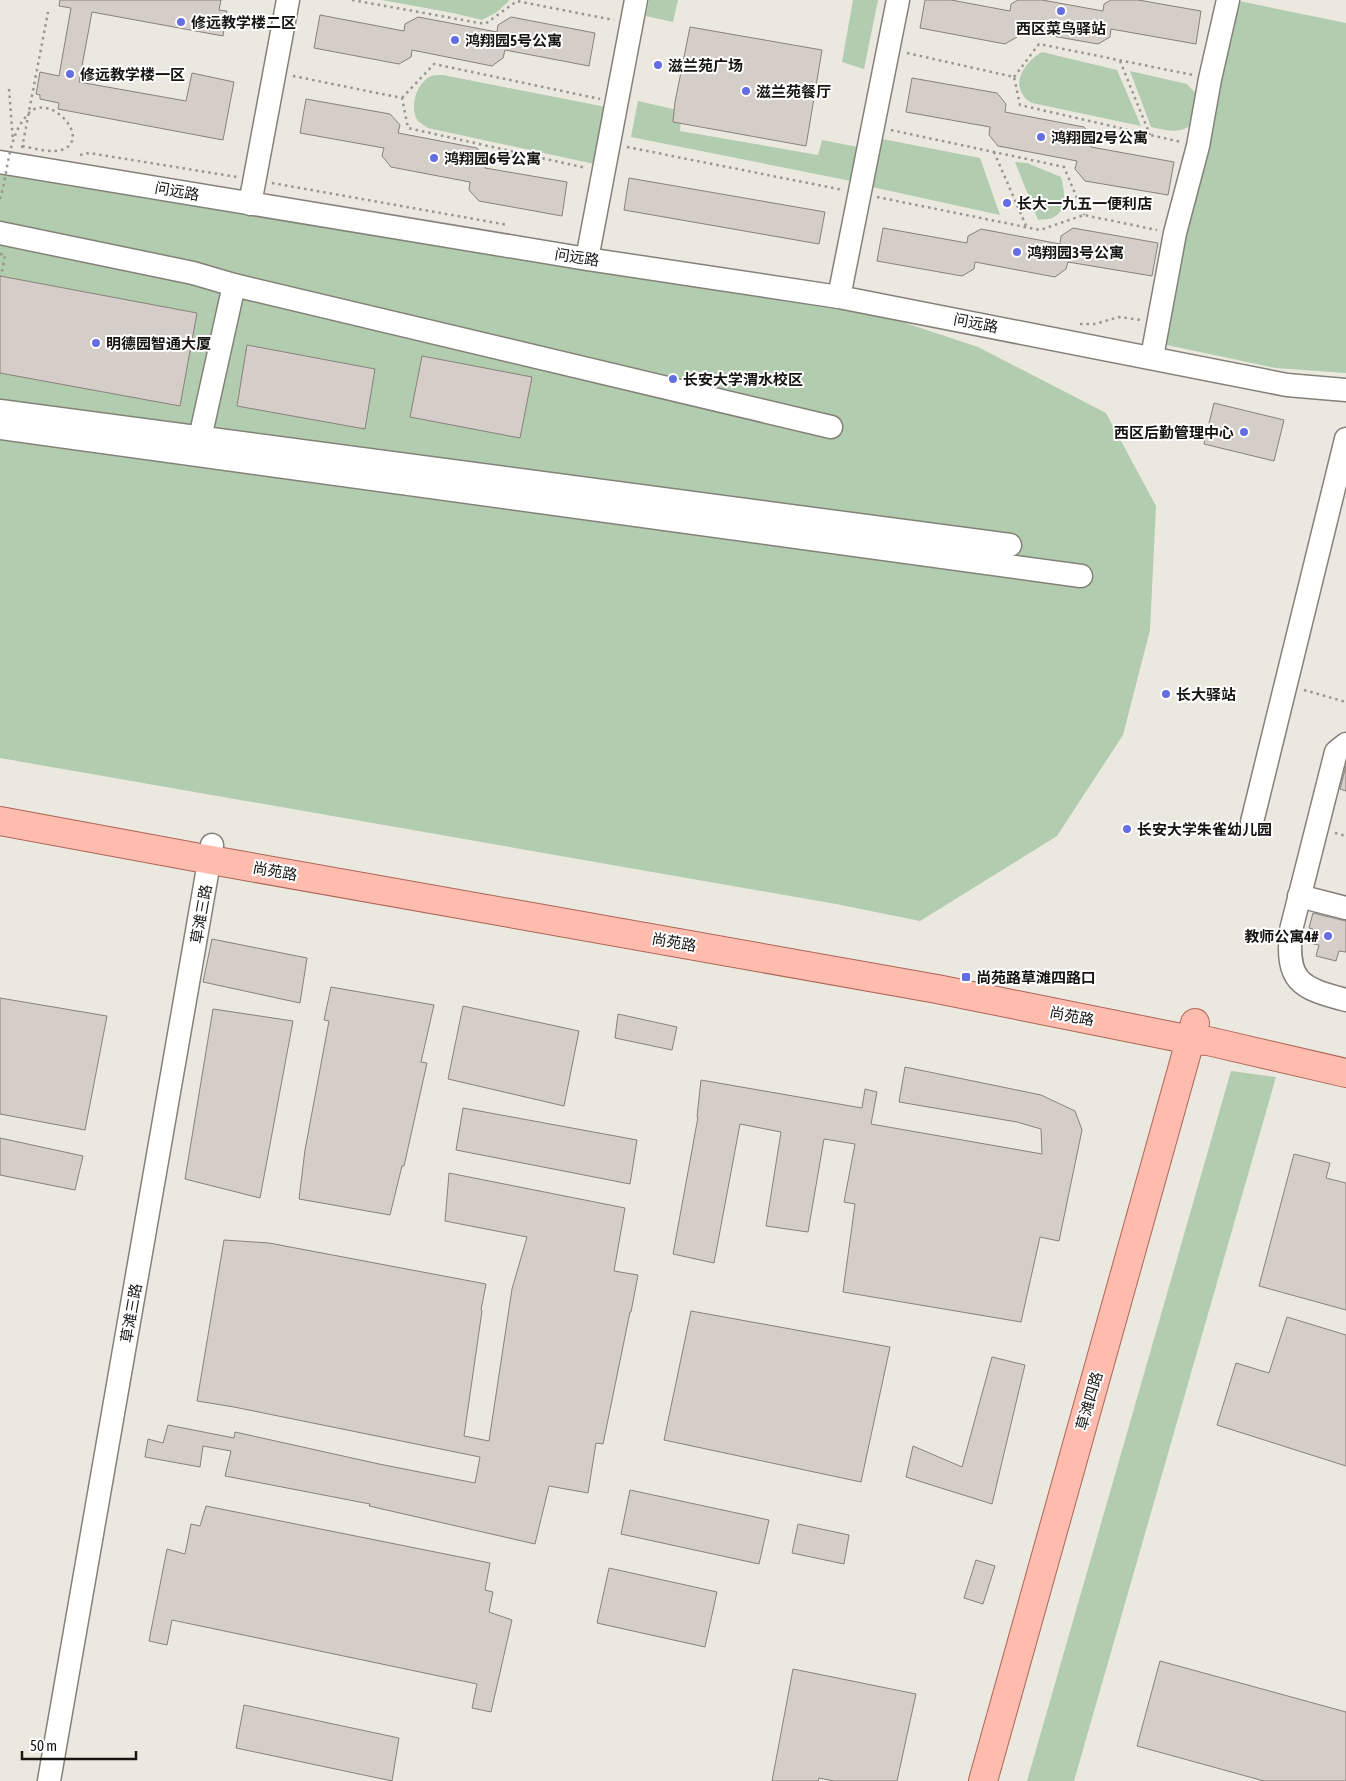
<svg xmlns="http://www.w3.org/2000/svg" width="1346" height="1781" font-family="'Asap Condensed','Noto Sans SC',sans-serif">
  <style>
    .green { fill: #b1ccae }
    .building { fill: #d5cdc7; stroke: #89817c }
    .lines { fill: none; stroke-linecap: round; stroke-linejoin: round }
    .minor-casing { stroke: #848179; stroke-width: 25 }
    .major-casing { stroke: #ad6455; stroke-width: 30 }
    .path { stroke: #989690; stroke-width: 2.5; stroke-dasharray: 2.5 4; stroke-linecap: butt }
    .minor { stroke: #fff; stroke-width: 22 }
    .major { stroke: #febcaf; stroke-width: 28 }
    .path-bridge { stroke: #989690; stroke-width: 2.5; stroke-dasharray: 2.5 4; stroke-linecap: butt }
    .poi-dot { fill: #656de5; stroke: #fff; stroke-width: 2 }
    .labels { text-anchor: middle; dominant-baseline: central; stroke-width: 4; stroke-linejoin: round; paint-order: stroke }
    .poi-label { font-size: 15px; font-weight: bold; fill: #161512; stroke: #fff; text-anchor: start }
    .street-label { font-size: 15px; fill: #161512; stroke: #fff }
  </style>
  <rect width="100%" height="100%" fill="#ebe8df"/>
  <path class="green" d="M382 0H509V1L497 12 482 20 453 13Z
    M649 0H678L673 22 646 16Z
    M853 0H878L864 69 842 62Z
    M1234 0 1346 23V373L1276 368 1162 344Z
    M1042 52 1117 70 1141 126 1032 103C1029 101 1024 98 1023 95 1012 79 1028 60 1042 52Z
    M1130 71 1187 84 1198 96 1190 126C1177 134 1165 130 1151 127Z
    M443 75 611 108 599 165 428 128C425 126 420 123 418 121 409 108 416 83 431 76 434 75 439 75 443 75Z
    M638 101 682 111 680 131 818 155 822 140 858 147 851 181 631 137Z
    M882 139 980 158 1000 215 872 187Z
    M1015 162 1027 163 1061 177C1064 190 1069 209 1054 217 1050 220 1043 219 1038 220Z
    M0 170 857 307 978 347 1106 413 1156 506 1150 630 1123 735 1057 836 920 921 836 904 0 758Z
    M1231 1071 1276 1077 1074 1781H1027Z"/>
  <path class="building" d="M60 0H221L219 10 227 11 223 36 92 12 79 82 186 101 192 73 234 82 223 140 58 109 59 103 40 99V95L36 94 40 72 59 76 71 8 59 6Z
    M925 0H951L1010 11 1011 4 1018 0H1042L1103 11 1104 4 1111 0H1138L1201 11 1196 44 1111 29 1110 37 1098 44 1018 30 1017 37 1005 44 920 28Z
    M320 15 404 31 405 24 418 17 497 32 498 25 511 17 595 33 589 66 505 50 503 58 492 66 412 50 411 57 399 64 314 48Z
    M690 27 822 50 806 146 673 122 675 102Z
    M912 78 997 93 1006 104 1005 112 1084 127 1093 139 1091 147 1174 162 1168 195 1085 181 1075 169 1077 161 998 146 989 135 990 127 906 112Z
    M306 99 390 114 400 125 398 133 477 148 486 160 485 168 567 182 562 216 479 201 469 190 470 182 391 167 382 156 384 148 300 133Z
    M629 178 825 212 819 244 624 210Z
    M883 228 967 243 968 236 981 229 1060 244 1061 236 1073 228 1158 243 1152 276 1068 262 1066 269 1055 277 975 262 974 269 962 276 877 261Z
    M0 276 197 313 180 406 0 373Z
    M247 345 375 369 365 429 237 406Z
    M422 356 532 377 520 438 410 417Z
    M1214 403 1284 420 1274 461 1204 444Z
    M1346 766V791L1340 789Z
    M1313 913 1346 921V952L1339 951 1336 961 1316 956 1319 945 1309 943 1313 929 1309 928Z
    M212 939 307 958 300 1003 203 982Z
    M331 987 434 1005 421 1062 427 1063 404 1166H402L390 1215 299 1199 305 1150 329 1021 324 1020Z
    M0 998 107 1016 85 1130 0 1114Z
    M463 1006 579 1031 564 1106 448 1079Z
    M213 1009 293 1021 260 1198 185 1179Z
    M618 1014 677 1027 672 1050 615 1038Z
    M905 1067 1041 1095 1075 1111 1082 1130 1059 1241 1040 1237 1021 1322 843 1292 855 1204 844 1202 855 1144 824 1139 808 1232 766 1226 781 1132 740 1124 714 1263 673 1254 698 1117H697L701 1080 862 1108 865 1089 877 1092 871 1124 1042 1154 1041 1129 1017 1122 899 1102Z
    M463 1108 637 1140 630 1184 456 1150Z
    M0 1138 83 1156 75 1190 0 1175Z
    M1294 1154 1330 1163 1326 1178 1346 1183V1310L1259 1286Z
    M449 1173 625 1208 614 1271 638 1275 631 1312H630L603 1444 596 1443 588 1493 549 1486 535 1544 369 1506 370 1504 225 1476 231 1451 203 1446 200 1467 145 1457 148 1439 163 1443 168 1425 234 1438 235 1432 379 1464 475 1483 480 1457 234 1407 197 1401 224 1240 269 1243 486 1284 481 1310 482 1311 464 1436 489 1441 512 1289 527 1237 445 1221Z
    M691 1311 890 1347 861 1482 664 1440Z
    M1287 1317 1346 1335V1466L1217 1425 1236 1363 1269 1373Z
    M992 1357 1025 1365 992 1504 906 1477 913 1446 962 1467Z
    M630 1490 769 1520 759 1564 621 1534Z
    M206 1506 490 1563 485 1590 493 1592 489 1612 512 1620 491 1712 472 1708 477 1684 172 1620 167 1645 149 1641 167 1549 185 1554 191 1524 200 1526Z
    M798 1524 849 1535 844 1564 792 1553Z
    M976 1560 995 1566 983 1604 964 1598Z
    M609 1568 717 1592 705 1647 597 1623Z
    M1160 1661 1346 1712V1781H1264L1137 1746Z
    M793 1669 916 1694 897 1781H834L819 1778 818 1781H772Z
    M244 1705 399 1738 392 1781 236 1748Z"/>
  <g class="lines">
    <g class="minor-casing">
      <path id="minor" d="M0 162 587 259 839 297 1287 385 1346 390
        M250 204 288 0
        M0 233 193 273 234 285 831 427
        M587 259 636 0
        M839 297 898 0
        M1152 357 1175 233 1198 146 1210 79 1228 0
        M0 411 1010 545
        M0 428 1081 576
        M200 438 234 285
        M1346 744 1336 752 1291 930C1286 981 1299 988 1346 1000
        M1252 822 1346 439
        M1299 896 1346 908
        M49 1781 212 845"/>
    </g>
    <g class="major-casing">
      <path id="major" d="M0 821 211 860 937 989 1191 1040 1208 1041 1346 1073
        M983 1781 1195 1023"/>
    </g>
    <path class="path" d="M352 0 485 24 517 1 614 20
      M907 53 1014 77 1020 105 1181 142
      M1120 61 1150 135
      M293 76 402 98 408 128 586 168
      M1014 77 1039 44 1193 75
      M9 89 13 141
      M402 98 434 64 600 99
      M891 130 1064 167 1084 215
      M627 147 843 190
      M22 148 48 12
      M994 152 1027 228
      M80 155 89 153 237 177
      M272 183 508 225
      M877 197 1040 230 1084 215 1157 230
      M0 254 5 255 1 276
      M1080 324H1095L1119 317 1141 320
      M1304 690 1346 702
      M1335 833 1346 836"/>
    <use href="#minor" class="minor"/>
    <use href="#major" class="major"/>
    <path class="path-bridge" d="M0 199C9 170 7 136 29 113 49 92 91 137 64 149 52 154 34 148 22 146"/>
  </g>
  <g class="poi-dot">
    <circle cx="1061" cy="11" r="5"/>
    <circle cx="181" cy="22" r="5"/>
    <circle cx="455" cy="40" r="5"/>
    <circle cx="658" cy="65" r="5"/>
    <circle cx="70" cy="74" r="5"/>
    <circle cx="746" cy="91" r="5"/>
    <circle cx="1041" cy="137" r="5"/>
    <circle cx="434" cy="158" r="5"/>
    <circle cx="1007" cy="203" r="5"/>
    <circle cx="1017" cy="252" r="5"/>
    <circle cx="96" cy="343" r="5"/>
    <circle cx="673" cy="379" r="5"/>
    <circle cx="1244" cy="432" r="5"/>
    <circle cx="1166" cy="694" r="5"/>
    <circle cx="1127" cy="829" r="5"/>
    <circle cx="1328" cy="936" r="5"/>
    <rect x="961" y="972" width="10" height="10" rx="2.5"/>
  </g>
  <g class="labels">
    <g class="poi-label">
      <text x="191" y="22">修远教学楼二区</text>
      <text x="1061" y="28" text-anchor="middle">西区菜鸟驿站</text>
      <text x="465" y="40">鸿翔园5号公寓</text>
      <text x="668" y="65">滋兰苑广场</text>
      <text x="80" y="74">修远教学楼一区</text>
      <text x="756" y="91">滋兰苑餐厅</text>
      <text x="1051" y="137">鸿翔园2号公寓</text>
      <text x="444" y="158">鸿翔园6号公寓</text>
      <text x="1017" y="203">长大一九五一便利店</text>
      <text x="1027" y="252">鸿翔园3号公寓</text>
      <text x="106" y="343">明德园智通大厦</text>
      <text x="683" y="379">长安大学渭水校区</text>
      <text x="1234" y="432" text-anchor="end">西区后勤管理中心</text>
      <text x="1176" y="694">长大驿站</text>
      <text x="1137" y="829">长安大学朱雀幼儿园</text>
      <text x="1318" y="936" text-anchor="end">教师公寓4#</text>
      <text x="976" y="977">尚苑路草滩四路口</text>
    </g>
    <g class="street-label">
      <text transform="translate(177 191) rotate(10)">问远路</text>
      <text transform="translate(577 257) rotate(9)">问远路</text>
      <text transform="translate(976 323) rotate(11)">问远路</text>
      <text transform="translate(275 871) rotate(10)">尚苑路</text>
      <text transform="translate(201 914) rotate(-80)">草滩三路</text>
      <text transform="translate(674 942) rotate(10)">尚苑路</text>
      <text transform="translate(1072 1016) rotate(11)">尚苑路</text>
      <text transform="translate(131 1313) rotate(-80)">草滩三路</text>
      <text transform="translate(1089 1401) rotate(-74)">草滩四路</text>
    </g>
  </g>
  <path d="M22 1751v8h114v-8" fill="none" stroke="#161512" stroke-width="2.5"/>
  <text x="30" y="1751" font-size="15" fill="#161512" stroke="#ffffff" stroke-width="4" paint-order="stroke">50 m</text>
</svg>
